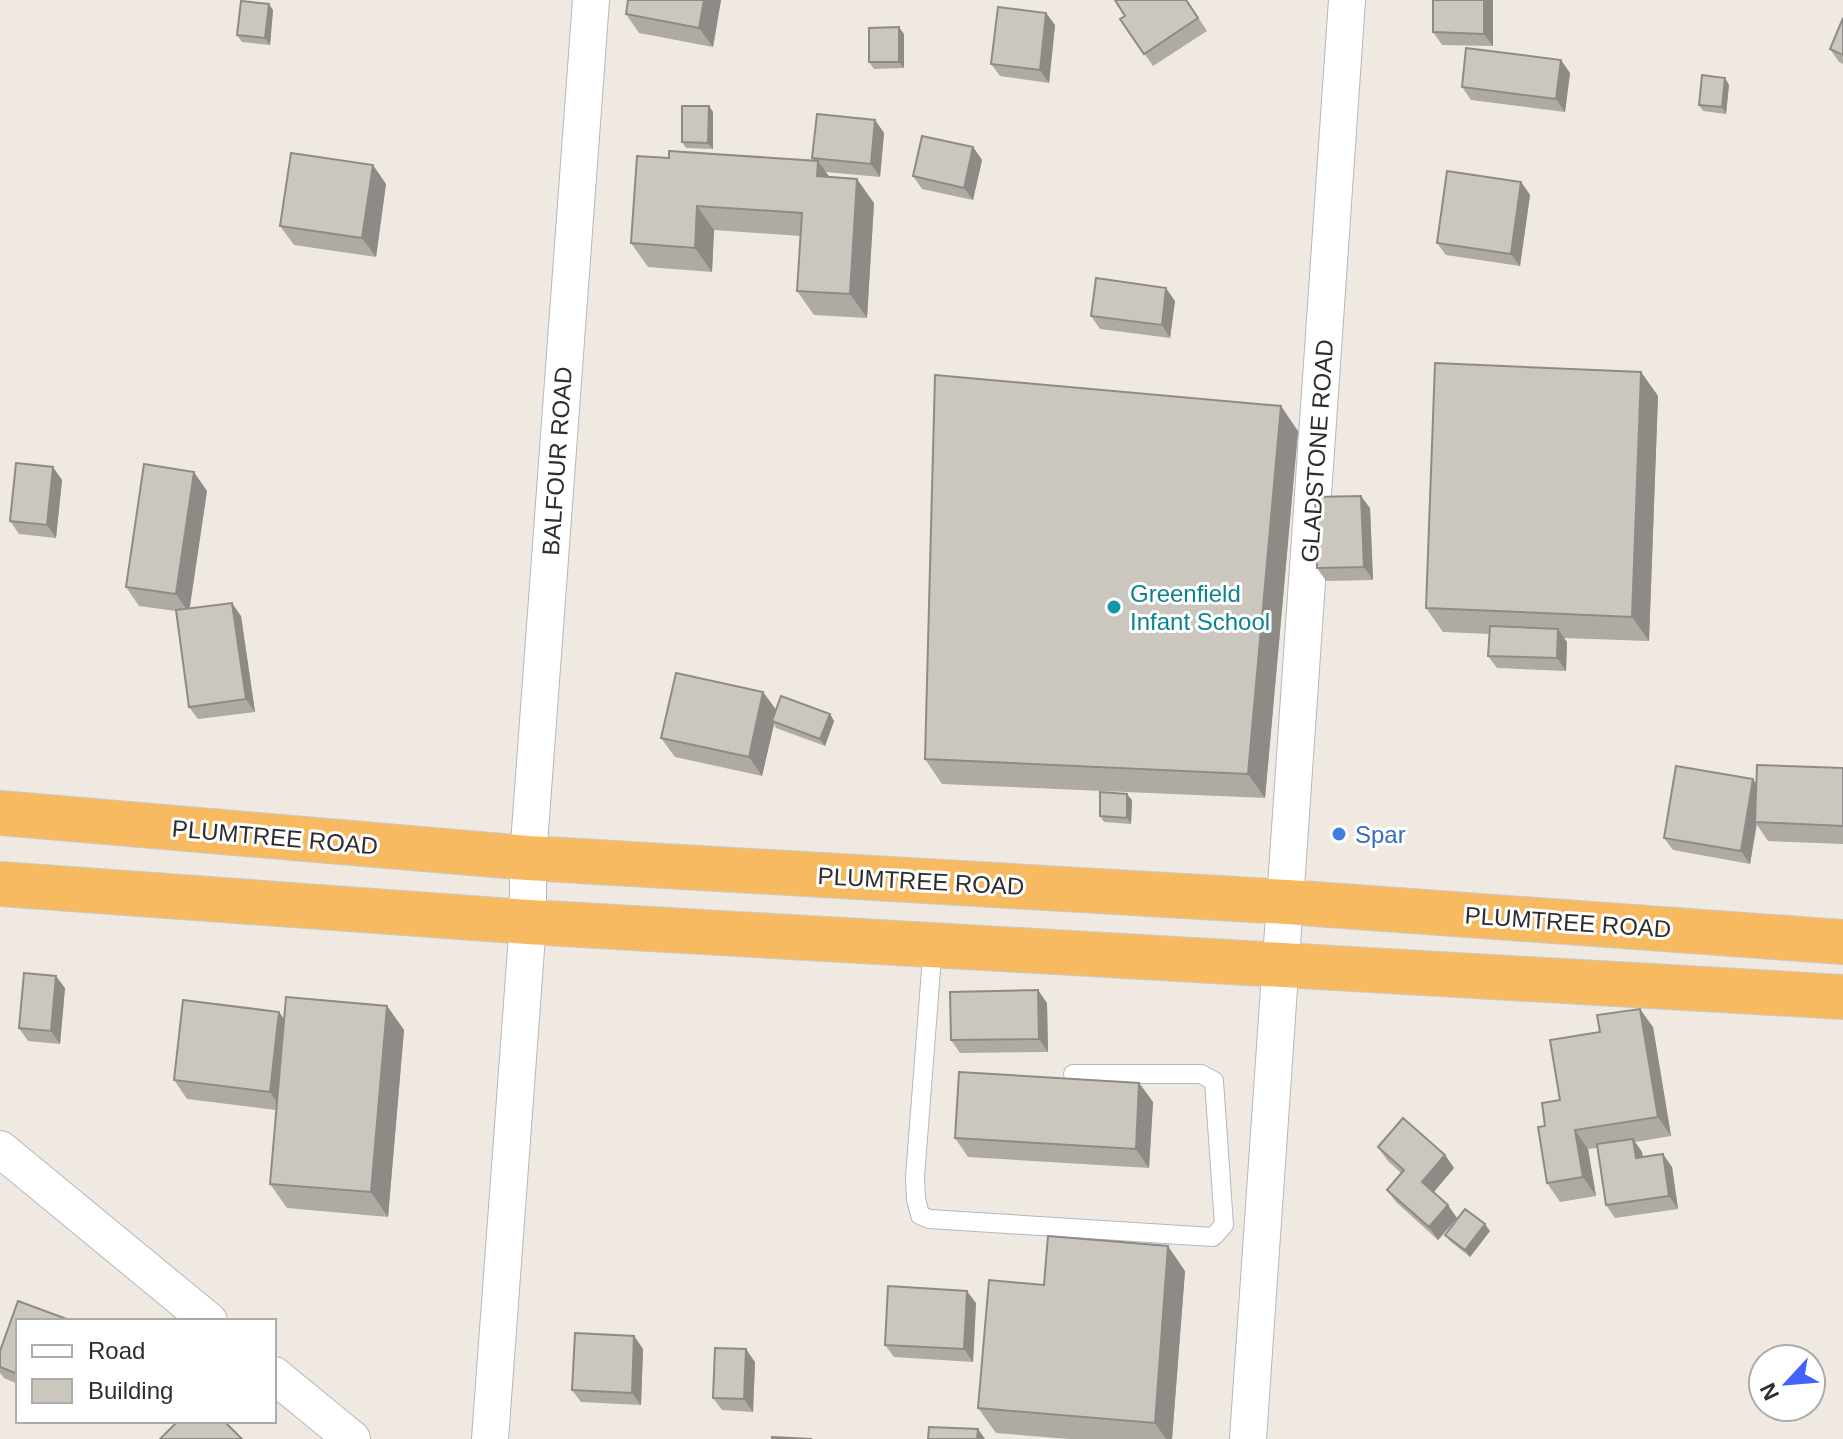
<svg xmlns="http://www.w3.org/2000/svg" width="1843" height="1439" font-family="Helvetica,sans-serif">
  <style>
    .lines { fill: none; stroke-linecap: round; stroke-linejoin: round }
    .service-casing { stroke: #b4b7c1; stroke-width: 20 }
    .minor-casing { stroke: #b4b7c1; stroke-width: 38 }
    .trunk-casing { stroke: #c9c9c9; stroke-width: 46 }
    .service { stroke: #fff; stroke-width: 18 }
    .minor { stroke: #fff; stroke-width: 36 }
    .trunk { stroke: #f8ba60; stroke-width: 44 }
    .wall { fill: #afaba4 }
    .shaded-wall { fill: #8e8b86 }
    .building { fill: #cbc7bf; stroke: #8e8b86; stroke-width: 2 }
    .culture-dot { fill: #0f9aa8; stroke: #fff; stroke-width: 3 }
    .shop-dot { fill: #3f7fe0; stroke: #fff; stroke-width: 3 }
    .labels { text-anchor: middle; dominant-baseline: central; stroke-width: 6; stroke-linejoin: round; paint-order: stroke }
    .street-label { font-size: 24px; fill: #2e2e2e; stroke: #fff }
    .culture-label { font-size: 24px; fill: #0d838f; stroke: #fff; text-anchor: start }
    .shop-label { font-size: 24px; fill: #366cbe; stroke: #fff; text-anchor: start }
  </style>
  <rect width="100%" height="100%" fill="#efe9e1"/>
  <g class="lines">
    <g class="service-casing">
      <path id="service" d="M933 944 915 1177 916 1199 920 1215 929 1219 1213 1237 1224 1225 1214 1081 1201 1074H1073"/>
    </g>
    <g class="minor-casing">
      <path id="minor" d="M0 1149 209 1321
        M274 1375 352 1439
        M490 1439 528 922V858L591 0
        M1248 1439 1347 0"/>
    </g>
    <g class="trunk-casing">
      <path id="trunk" d="M0 813 528 858 1287 902 1843 942
        M0 884 528 922 1843 997"/>
    </g>
    <use href="#service" class="service"/>
    <use href="#minor" class="minor"/>
    <use href="#trunk" class="trunk"/>
  </g>
  <path class="wall" d="M628 0H721L713 47 639 33 626 14Z
    M1187 0 1207 31 1153 66 1120 19Z
    M1433 0H1493V46L1442 45 1433 32Z
    M273 10 270 45 242 42 237 35Z
    M1046 13 1055 25 1049 83 1000 76 991 64Z
    M1843 18V64L1839 62 1830 49Z
    M904 34V68L874 69 869 62Z
    M1570 73 1565 112 1471 100 1462 87Z
    M1725 78 1729 85 1726 114 1703 111 1699 105Z
    M709 106 713 112V149L686 148 682 142Z
    M875 120 884 133 880 177 826 172 829 177 874 203 867 318 814 315 797 291 801 236 714 230 712 272 648 267 631 243 669 158 814 161 812 158Z
    M973 147 982 160 973 200 922 189 913 176Z
    M1521 182 1530 195 1520 266 1446 255 1437 243Z
    M386 184 376 257 294 245 280 226Z
    M1175 301 1170 338 1100 329 1091 316Z
    M1641 372 1658 396 1649 641 1563 638 1567 642 1566 671 1497 668 1488 656 1490 634 1443 632 1426 608Z
    M1298 431 1265 798 942 784 925 759Z
    M62 480 56 538 19 534 10 521Z
    M207 491 189 609 241 616 255 712 198 719 189 707 176 611 139 606 126 587Z
    M1370 508 1373 580 1326 581 1317 568Z
    M763 692 776 710 830 714 834 721 825 746 776 728 774 724 762 776 675 757 661 738Z
    M1843 768V844L1768 841 1757 825 1750 864 1673 850 1664 838 1756 783Z
    M1132 800 1131 824 1104 822 1100 816Z
    M65 988 60 1044 28 1041 19 1028Z
    M1047 1003 1048 1052 960 1053 951 1040Z
    M387 1006 404 1030 388 1217 287 1208 270 1184 276 1110 187 1099 174 1080 279 1012 284 1019Z
    M1653 1027 1671 1136 1635 1142 1642 1152 1643 1157 1672 1167 1678 1209 1615 1218 1606 1205 1597 1148 1588 1149 1596 1196 1560 1202 1547 1183 1545 1126 1560 1100Z
    M1139 1083 1153 1102 1149 1168 968 1157 955 1138Z
    M1378 1147 1445 1155 1454 1168 1434 1192 1457 1218 1438 1240 1396 1202 1387 1190 1401 1173 1387 1160Z
    M1490 1231 1470 1257 1450 1241 1445 1235Z
    M1185 1271 1172 1439H1069L996 1433 978 1408 1044 1285Z
    M976 1303 973 1362 894 1357 885 1345Z
    M18 1321V1384L4 1378 0 1373V1351Z
    M634 1336 643 1349 641 1405 581 1402 572 1390Z
    M755 1362 753 1412 722 1410 713 1398Z"/>
  <path class="shaded-wall" d="M704 0H721L713 47 699 28Z
    M1484 0H1493V46L1484 34Z
    M269 4 273 10 270 45 265 38Z
    M1046 13 1055 25 1049 83 1040 70Z
    M899 27 904 34V68L899 62Z
    M1561 60 1570 73 1565 112 1556 99Z
    M1725 78 1729 85 1726 114 1722 107Z
    M709 106 713 112V149L708 143Z
    M875 120 884 133 880 177 871 164Z
    M973 147 982 160 973 200 964 188Z
    M818 161 836 186 817 176Z
    M373 165 386 184 376 257 362 238Z
    M857 179 874 203 867 318 850 294Z
    M1521 182 1530 195 1520 266 1511 254Z
    M697 206 714 230 712 272 695 248Z
    M1166 288 1175 301 1170 338 1162 325Z
    M1641 372 1658 396 1649 641 1632 617Z
    M1281 406 1298 431 1265 798 1248 774Z
    M53 467 62 480 56 538 47 525Z
    M194 472 207 491 189 613 176 594Z
    M1361 496 1370 508 1373 580 1364 567Z
    M232 603 241 616 255 712 246 699Z
    M1558 629 1567 642 1566 671 1557 658Z
    M763 692 777 711 772 721 774 724 762 776 749 757Z
    M830 714 834 721 825 746 820 739Z
    M1753 779 1762 792 1755 822 1756 825 1750 864 1741 851Z
    M1127 794 1132 800 1131 824 1127 818Z
    M56 976 65 988 60 1044 51 1031Z
    M1038 990 1047 1003 1048 1052 1039 1039Z
    M387 1006 404 1030 388 1217 371 1192Z
    M1640 1009 1653 1027 1671 1136 1658 1117Z
    M279 1012 292 1031 283 1111 270 1092Z
    M1139 1083 1153 1102 1149 1168 1136 1149Z
    M1575 1130 1588 1149 1596 1196 1583 1177Z
    M1633 1139 1642 1152 1645 1171 1636 1158Z
    M1663 1154 1672 1167 1678 1209 1669 1196Z
    M1445 1155 1454 1168 1431 1195 1422 1182Z
    M1448 1205 1457 1218 1438 1240 1429 1227Z
    M1485 1224 1490 1231 1470 1257 1465 1250Z
    M1168 1246 1185 1271 1172 1439H1166L1155 1423Z
    M967 1291 976 1303 973 1362 964 1349Z
    M634 1336 643 1349 641 1405 632 1393Z
    M746 1349 755 1362 753 1412 744 1399Z
    M978 1429 985 1439H977Z"/>
  <path class="building" d="M628 0H704L699 28 626 14Z
    M1115 0H1186L1198 18 1144 54 1120 19 1125 16Z
    M1433 0H1484V34L1433 32Z
    M241 1 269 4 265 38 237 35Z
    M998 7 1046 13 1040 70 991 64Z
    M1843 18V55L1830 49Z
    M899 27V62H869V28Z
    M1466 48 1561 60 1556 99 1462 87Z
    M1702 75 1725 78 1722 107 1699 105Z
    M682 106H709L708 143 682 142Z
    M817 114 875 120 871 164 812 158Z
    M922 136 973 147 964 188 913 176Z
    M669 151 818 161 817 176 857 179 850 294 797 291 802 213 697 206 695 248 631 243 637 156 669 158Z
    M291 153 373 165 362 238 280 226Z
    M1447 171 1521 182 1511 254 1437 243Z
    M1096 278 1166 288 1162 325 1091 316Z
    M1435 363 1641 372 1632 617 1426 608Z
    M935 375 1281 406 1248 774 925 759Z
    M16 463 53 467 47 525 10 521Z
    M144 464 194 472 176 594 126 587Z
    M1361 496 1364 567 1317 568 1315 497Z
    M232 603 246 699 189 707 176 610Z
    M1490 626 1558 629 1557 658 1488 656Z
    M676 673 763 692 749 757 661 738Z
    M781 696 830 714 820 739 772 721Z
    M1757 765 1843 768V826L1755 822Z
    M1676 766 1753 779 1741 851 1664 838Z
    M1100 792 1127 794V818L1100 816Z
    M24 973 56 976 51 1031 19 1028Z
    M1038 990 1039 1039 951 1040 950 992Z
    M286 997 387 1006 371 1192 270 1184Z
    M183 1000 279 1012 270 1092 174 1080Z
    M1640 1009 1658 1117 1575 1130 1583 1177 1547 1183 1538 1127 1545 1126 1542 1103 1560 1100 1550 1040 1600 1032 1597 1015Z
    M959 1072 1139 1083 1136 1149 955 1138Z
    M1403 1118 1445 1155 1422 1182 1448 1205 1429 1227 1387 1190 1404 1170 1378 1147Z
    M1633 1139 1636 1158 1663 1154 1669 1196 1606 1205 1597 1144Z
    M1465 1209 1485 1224 1465 1250 1445 1235Z
    M1048 1236 1168 1246 1155 1423 978 1408 989 1280 1044 1285Z
    M888 1286 967 1291 964 1349 885 1345Z
    M18 1301 72 1321H18V1374L0 1367V1351Z
    M575 1333 634 1336 632 1393 572 1390Z
    M715 1348 746 1349 744 1399 713 1398Z
    M178 1421H224L242 1439H160Z
    M929 1427 978 1429 977 1439H928Z
    M772 1437 812 1439H772Z"/>
  <circle class="culture-dot" cx="1114" cy="607" r="8"/>
  <circle class="shop-dot" cx="1339" cy="834" r="8"/>
  <g class="labels">
    <g class="street-label">
      <text transform="translate(1317 451) rotate(-86)">GLADSTONE ROAD</text>
      <text transform="translate(557 461) rotate(-86)">BALFOUR ROAD</text>
      <text transform="translate(275 837) rotate(5)">PLUMTREE ROAD</text>
      <text transform="translate(921 881) rotate(3)">PLUMTREE ROAD</text>
      <text transform="translate(1568 922) rotate(4)">PLUMTREE ROAD</text>
    </g>
    <g class="culture-label">
      <text x="1130" y="593">Greenfield<tspan x="1130" dy="28">Infant School</tspan></text>
    </g>
    <g class="shop-label">
      <text x="1355" y="834">Spar</text>
    </g>
  </g>
  <rect x="16" y="1319" width="260" height="104" fill="#ffffff" stroke="#ababab" stroke-width="2"/>
  <rect x="32" y="1345" width="40" height="12" fill="#ffffff" stroke="#ababab" stroke-width="2"/>
  <text x="88" y="1359" font-size="24" fill="#2e2e2e">Road</text>
  <rect x="32" y="1379" width="40" height="24" fill="#cbc7bf" stroke="#ababab" stroke-width="2"/>
  <text x="88" y="1399" font-size="24" fill="#2e2e2e">Building</text>
  <g transform="translate(1787 1383) rotate(244)"><circle r="38" fill="#ffffff" stroke="#ababab" stroke-width="2"/>
  <path d="M0-6L14 30L0 20L-14 30Z" fill="#4264fb"/>
  <text y="-12" font-size="22" font-weight="bold" text-anchor="middle" fill="#2e2e2e">N</text>
  </g>
</svg>
